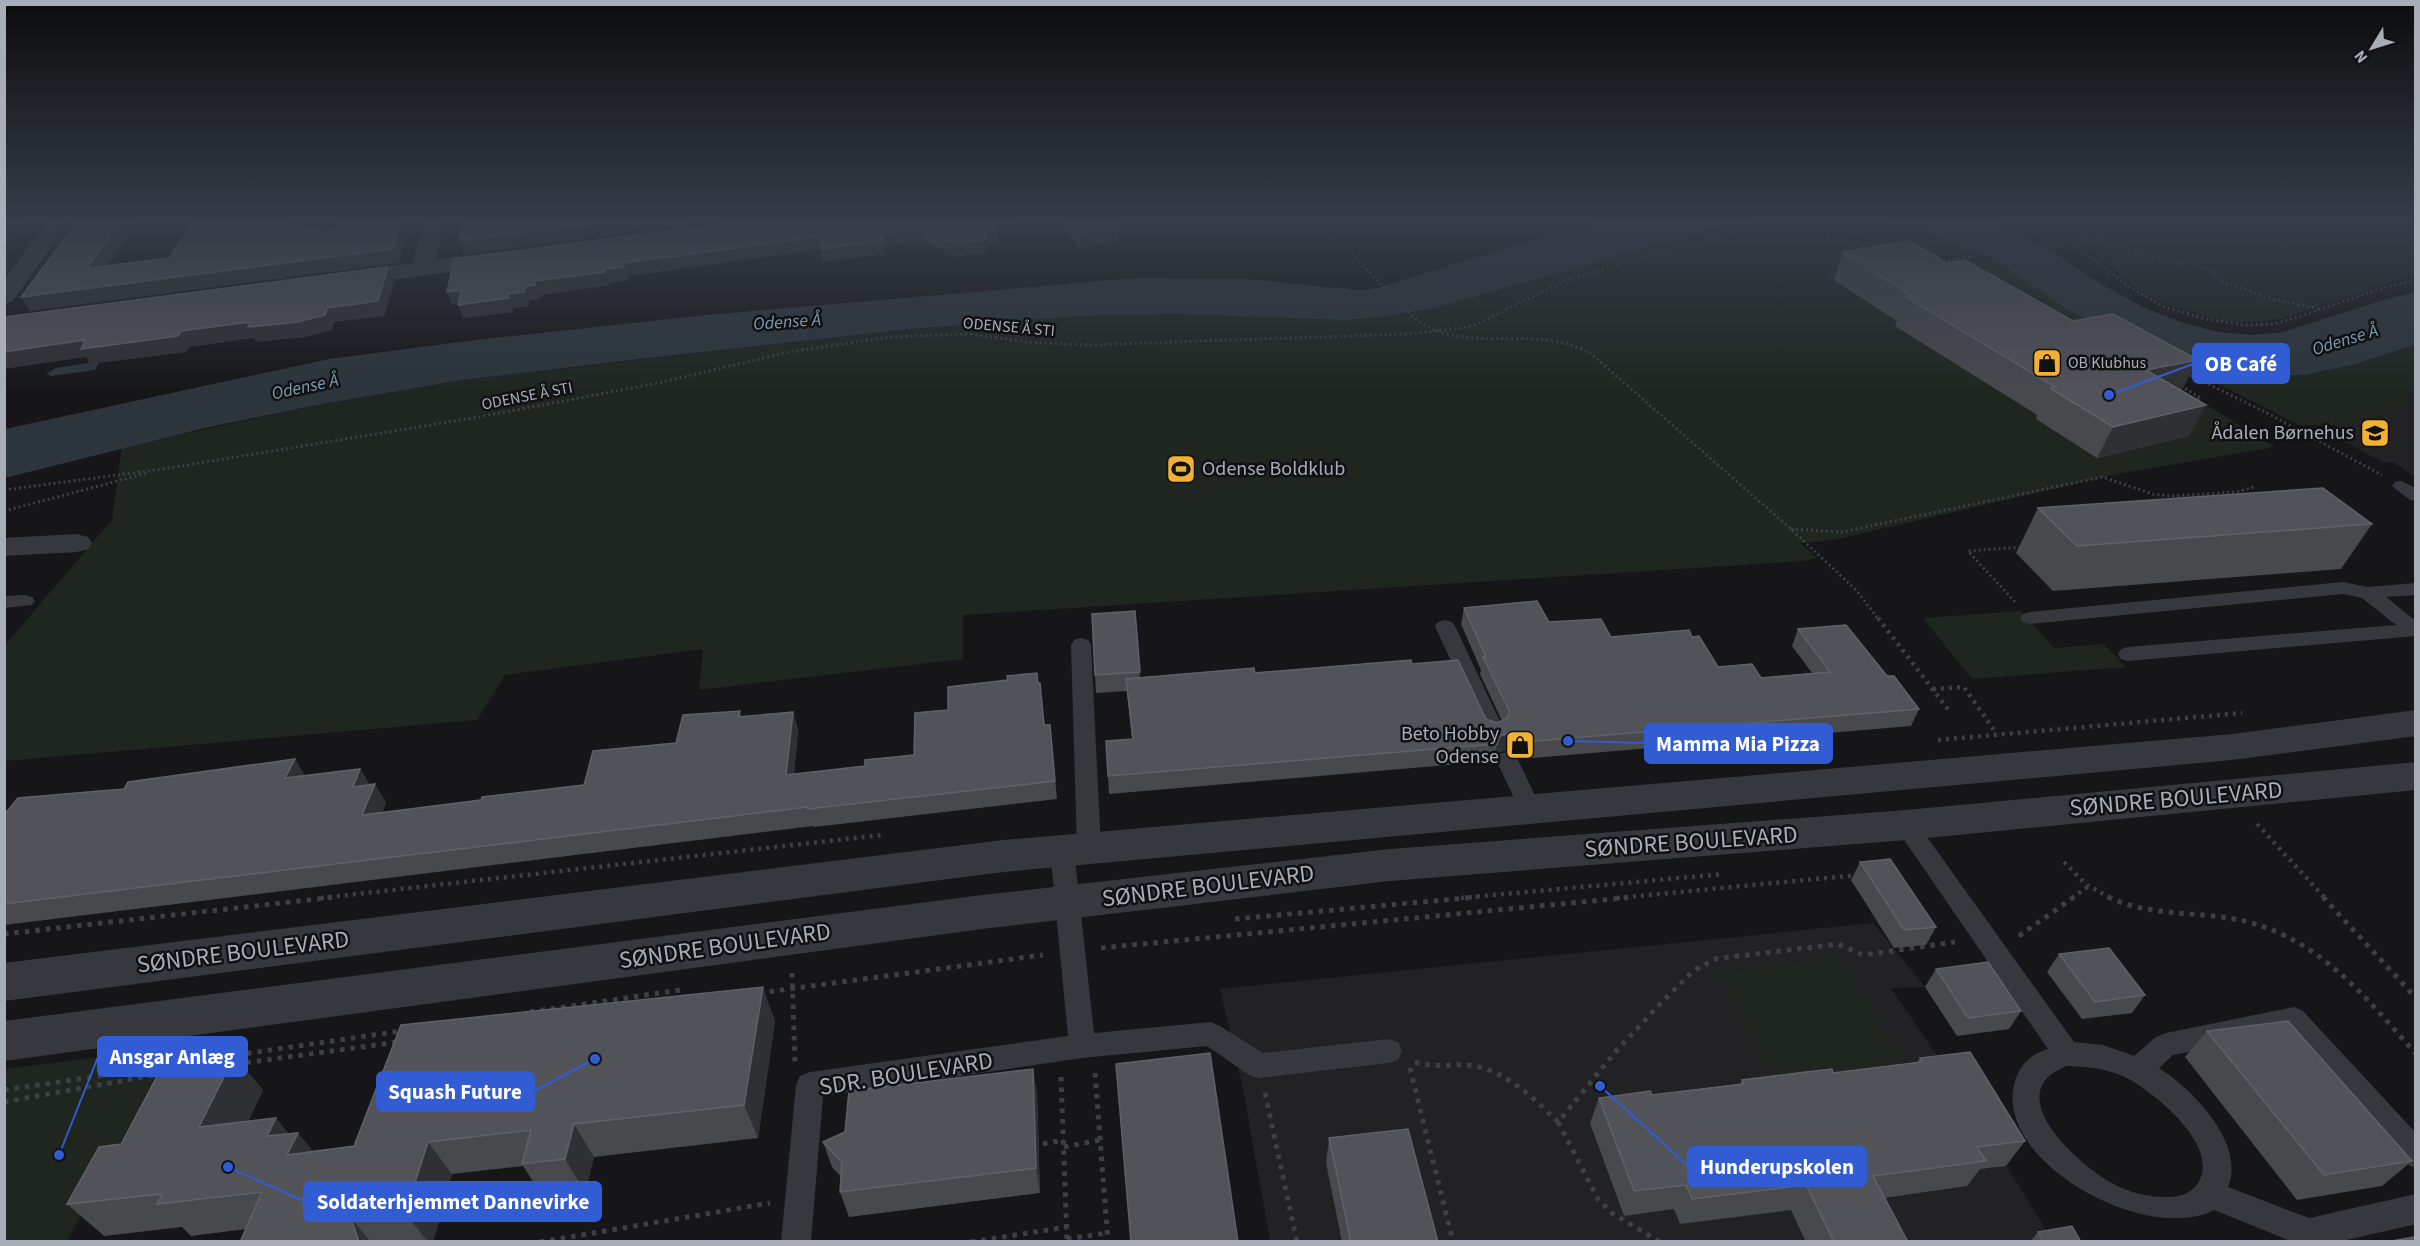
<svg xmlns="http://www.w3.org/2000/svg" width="2420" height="1246" font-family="'Source Sans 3',sans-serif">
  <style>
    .built { fill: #222225 }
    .green { fill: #1e261f }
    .water { fill: #2c353c }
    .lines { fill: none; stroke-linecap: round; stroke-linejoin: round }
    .path-far2 { stroke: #3d3f44; stroke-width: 3; stroke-dasharray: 2 3; stroke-linecap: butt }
    .path-far1 { stroke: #3d3f44; stroke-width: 4.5; stroke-dasharray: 3 5; stroke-linecap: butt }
    .path { stroke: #3d3f44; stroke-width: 5; stroke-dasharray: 4.5 6; stroke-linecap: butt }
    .service { fill: #37383d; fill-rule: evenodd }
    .minor { fill: #37383d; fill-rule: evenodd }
    .tertiary { fill: #37383d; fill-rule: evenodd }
    .wall { fill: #47494d }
    .shaded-wall { fill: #2f3033 }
    .building { fill: #525359; stroke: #5f6168; stroke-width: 1.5 }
    .labels { text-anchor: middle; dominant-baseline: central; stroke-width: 5; stroke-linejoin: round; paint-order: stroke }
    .far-street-label { font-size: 16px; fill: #a8adb8; stroke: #111113 }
    .far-poi-label { font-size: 16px; fill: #a8adb8; stroke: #111113; text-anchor: start }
    .far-water-label { font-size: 18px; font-style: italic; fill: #7f9bb3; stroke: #111113 }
    .poi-label { font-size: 20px; fill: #a8adb8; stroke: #111113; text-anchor: end }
    .near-street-label { font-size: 24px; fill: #a8adb8; stroke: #111113 }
    .leader { fill: none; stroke: #325cd3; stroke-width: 2 }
    .callout-dot { fill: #325cd3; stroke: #111113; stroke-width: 2 }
    .callout { fill: #325cd3; stroke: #325cd3; stroke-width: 2 }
    .callout-label { font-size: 21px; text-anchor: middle; font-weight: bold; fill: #fff }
  </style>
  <rect width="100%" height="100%" fill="#161618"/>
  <path class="built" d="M2415 391V477L2393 462 2384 463 2338 438 2333 429 2336 425 2382 416 2398 410Z
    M1873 923 1925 987 1891 988 1952 1078 2053 1241H1270L1244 1094 1220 989Z"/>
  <path class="green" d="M1992 219H2236L2256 228 2297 219H2415V274L2290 316 2262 322H2238L2215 319 2165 304 2139 290 2096 253 2067 242 2033 241Z
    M1756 223 1892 224 1968 246 1980 252 1943 256 1850 237 1789 230 1849 242 1873 258 2182 390 2275 447 2118 474 1833 540 1800 543 1817 558 1804 561 963 615V659L699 690 703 649 505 675 477 720 5 761V645L112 520 122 447 317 405 463 380 909 329 1080 316 1177 314 1345 320 1380 317 1434 308 1636 251 1728 226Z
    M1992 258 2068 310 2190 362 2241 377 2305 375 2356 364 2415 345V391L2398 410 2382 416 2336 425H2299L2220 385 2072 319 1967 261Z
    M2021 611 2054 648 2104 644 2126 667 1972 679 1923 618Z
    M1839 956 1908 1069 1778 1087 1718 972Z
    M171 1048 67 1241H5L4 1069Z"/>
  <path class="water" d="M1609 219H1992L2056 254 2101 284 2147 309 2184 323 2219 332 2252 335 2283 332 2380 301 2415 292V345L2356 364 2305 375 2241 377 2190 362 2112 332 2068 310 1992 258 1934 235 1905 226 1881 223H1756L1728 226 1636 251 1434 308 1380 317 1345 320 1177 314 1080 316 909 329 631 360 463 380 317 405 205 428 5 478V429L329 359 484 339 707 315 1136 278 1245 279 1358 290 1374 289 1561 231Z
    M100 361 95 370 51 376 46 374 56 368Z"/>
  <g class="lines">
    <path class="path-far2" d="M1317 219 1418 321C1455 345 1493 337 1535 339 1554 340 1572 345 1589 352L1791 529 1856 590 1879 620
      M2091 236 2150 257 2208 268 2220 280 2272 299 2320 309
      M1852 241 1866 250
      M2077 246 2108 219
      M1939 259 1954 264
      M1948 260 2055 246H2076L2127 285 2162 306 2205 319 2246 325 2272 324 2292 319 2382 288 2416 280
      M1829 277 1839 276
      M2186 373 2265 412 2382 475
      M2181 386 2201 398 2191 400
      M4 490 163 469 479 417 658 383 789 352 889 337 970 334 1027 342 1089 345 1406 334 1464 328 1479 323 1566 280 1698 242 1749 232 1797 233 1888 247
      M4 511 148 473
      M1791 529 1842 532 2102 477 2153 494 2172 496 2237 492 2254 487
      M2015 602 1968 551 2023 547"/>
    <path class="path-far1" d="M1878 618 1950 712
      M1933 689 1964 687 1996 733
      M1938 740 2242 713
      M2257 824 2325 898
      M2064 862 2087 885 2111 898
      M321 898 882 835
      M1461 898 1724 874
      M1617 898 1858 875
      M2072 898 2089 886"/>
    <path class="path" d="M2108 897C2145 915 2189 912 2229 918 2313 931 2363 994 2416 1054
      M2323 897 2416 998
      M1235 919 1477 897
      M4 934 335 897
      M2019 936 2074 897
      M1101 948 1633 897
      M792 973 795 1062
      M759 993 1043 955
      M530 1012 680 990
      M195 1061 401 1031
      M1415 1062C1432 1068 1449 1064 1467 1065 1503 1068 1534 1098 1558 1122L1617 1050 1661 1003 1693 971 1715 959 1838 944 1863 955 1955 942
      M236 1064 398 1042
      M1410 1068 1453 1242
      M1095 1073 1108 1242
      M1061 1077 1067 1242
      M4 1090 167 1066
      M1265 1093 1297 1242
      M4 1102 160 1074
      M1558 1122 1598 1199 1612 1213 1660 1242
      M1043 1144 1064 1140
      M1064 1147 1100 1140
      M1067 1239 1107 1233
      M540 1242 770 1203
      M971 1242 1067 1227"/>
    <path class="service" d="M2401 481 2416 488V501L2410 500 2392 486 2395 482Z
      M2343 582 2368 587 2416 583V595L2386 597 2416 621V636L2128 661 2121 659 2118 654 2121 649 2128 647 2396 625 2362 598 2343 594 2030 624 2023 622 2020 618 2023 614 2030 612Z
      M25 595 32 597 35 601 32 605 4 608V596Z
      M1445 620 1452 622 1455 626 1504 730 1501 735 1493 738 1485 735 1482 730 1435 626 1438 622Z
      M1081 638 1088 640 1091 645 1101 848 1097 854 1089 857 1081 854 1077 848 1071 645 1074 640Z
      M1507 752 1515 754 1518 760 1542 810 1539 816 1531 819 1523 816 1520 810 1496 760 1499 754Z
      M1906 816 1914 819 2074 1042 2103 1045 2134 1056 2156 1037 2166 1033 2294 1007 2303 1011 2416 1133V1168L2406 1164 2289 1032 2173 1055 2159 1068C2192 1089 2246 1143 2228 1187L2309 1218 2416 1194V1224L2338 1242H2293L2214 1210C2147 1246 1987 1159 2016 1078 2022 1062 2032 1054 2048 1049L1898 831 1894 825 1898 819ZM2067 1066C2088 1066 2109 1069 2129 1079 2157 1095 2221 1147 2198 1183 2190 1195 2179 1197 2166 1197 2151 1197 2135 1194 2122 1188 2085 1173 1994 1093 2067 1066Z
      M1062 841 1070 844 1074 850 1094 1033 1211 1022 1220 1026 1263 1053 1388 1039 1398 1042 1402 1051 1398 1060 1388 1063 1259 1078 1249 1075 1207 1046 1082 1058 823 1096 811 1242H781L796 1085 800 1076 810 1072 1068 1036 1050 850 1054 844Z"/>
    <path class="minor" d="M50 219H71L12 302 4 304V280Z
      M424 219H445L436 260 496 252 504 254 507 259 504 264 496 266 345 286 337 284 334 279 337 274 413 263Z
      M77 534 88 537 92 543 88 549 77 552 4 556V538Z"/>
    <path class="tertiary" d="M2416 710V736L2232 760 1003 872 4 1001V963L1003 840 2232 734Z
      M2416 762V790L1906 840 1390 881 982 929 4 1061V1021L982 895 1390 849 1906 810Z"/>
  </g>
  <path class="wall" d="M760 219H1021V227L996 230 999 244 987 246 986 252 955 257 954 254 946 255 944 250 925 242 884 247 885 254 823 262 821 249 628 276V280L608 283 609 285 540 295V298L529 300V306L513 308V312L463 318 458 304 452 305Z
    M1058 219H1116L1118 222 1119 236 1118 237V242L1080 248Z
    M1843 252 1947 263 2182 390H2180L2189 436 2097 458 2036 419 2037 415 1895 326 1897 321 1834 280Z
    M2038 508 2372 524 2341 569 2053 591 2016 553Z
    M1464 608 1549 622 1611 637H1692L1718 667 1761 678 1812 673 1792 646 1798 629 1887 676 1919 709 1911 726 1520 759 1516 752 1506 750 1497 753 1494 761 1109 794 1106 741 1132 739 1127 691 1096 693 1095 675 1135 611 1140 678 1255 673 1412 664 1486 719 1497 723 1502 721 1480 674 1481 670 1461 624Z
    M1038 683 1045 725H1050L1057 799 814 827 813 826 4 925V815L305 775 360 769 370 785 386 802 382 813 481 800 584 785 676 743 740 711 741 717 793 712 798 730 794 774 865 766 914 755 948 710Z
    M1860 862 1936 927 1926 945 1894 948 1851 880Z
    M2059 954 2145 995 2132 1013 2082 1019 2047 972Z
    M1936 969 2021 1011 2009 1029 1957 1036 1925 987Z
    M775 1021 758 1138 594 1157 585 1192 543 1197 523 1166 452 1174 433 1242H240L246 1229 191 1236 182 1227 104 1236 67 1204 121 1144 234 1057 263 1090 248 1121 289 1134 313 1151 354 1146Z
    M2207 1031 2412 1161 2382 1186 2297 1200 2185 1057Z
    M1920 1058 2025 1141 2006 1166 1980 1169 1967 1186 1884 1198 1908 1242H1806L1791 1210 1680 1224 1674 1209 1624 1216 1590 1123 1599 1098 1652 1095 1740 1084 1742 1080 1833 1073 1917 1062Z
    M1033 1069 1037 1095 1040 1193 849 1217 840 1192 841 1177 832 1167 823 1142Z
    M1329 1138 1438 1242H1342L1326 1163Z
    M2038 1232 2081 1242H2030Z"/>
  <path class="shaded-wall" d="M6 219H29L4 248V221Z
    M123 219H156L138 222 95 282 87 268Z
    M400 219H407L406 223 408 228 399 263 30 311 21 297Z
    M629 219H728L464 254 459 241Z
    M990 219H1021V227L991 231Z
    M1118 222 1119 236 1118 237V242L1080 248 1079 234 1114 225Z
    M923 229 925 242 884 247 885 254 823 262 821 249 628 276V280L608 283 609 285 540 295V298L529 300V306L513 308V312L463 318 458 305 508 294 535 281 604 269 624 263 823 236 881 235Z
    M997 232 999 244 987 246 986 252 955 257 953 244 986 233Z
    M952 241 954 254 946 255 944 242Z
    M388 267 394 281 385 316 334 322 332 330 306 337 256 342 254 338 189 347 186 352 90 364 86 357 4 369V352L85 340 181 331 250 322 327 308Z
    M461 290 466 303 452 305 447 292Z
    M2198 360 2182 390 2130 400 2146 370Z
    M2206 405 2189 436 2097 458 2113 427Z
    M793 712 798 730 792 793 786 775Z
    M1510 733 1506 750 1497 753 1494 761 1497 744 1500 736Z
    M295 759 306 777 285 778Z
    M360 769 371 787H353Z
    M375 784 386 802 373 833 362 815Z
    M763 987 775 1021 758 1138 744 1105Z
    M234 1057 263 1090 230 1160 199 1127Z
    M1033 1069 1037 1095 1040 1193 1036 1168Z
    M276 1118 294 1140 298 1133 326 1166 316 1188 267 1136Z
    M574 1124 594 1157 585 1192 565 1159Z
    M428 1142 452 1174 433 1242H428L405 1213Z
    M351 1218 371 1242H359Z"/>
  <path class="building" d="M79 219H123L87 268 170 258 194 219H259L335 232 340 219H401L393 249 21 297Z
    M464 219H629L459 241Z
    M760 219H990L997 232 986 233 984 240 953 244 952 241 944 242 942 237 923 229 881 235 883 241 821 249 823 236 624 263V267L604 269 605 272 535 281V285L525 287 524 292 508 294V298L458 305 461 290 447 292 454 259Z
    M1068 219H1116L1118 222 1114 225 1117 228 1079 234Z
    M1910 241 1947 263 1965 260 2073 321 2113 314 2198 360 2146 370 2206 405 2113 427 2050 388 2055 387 1906 297 1912 296 1843 252Z
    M388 267 378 301 327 308 325 315 298 322 248 327 250 322 181 331 178 336 81 349 85 340 4 352V318L5 317Z
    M2323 488 2372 524 2077 546 2038 508Z
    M1537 601 1549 622 1601 619 1611 637 1689 630 1692 637 1699 636 1718 667 1752 664 1761 678 1830 672 1798 629 1846 625 1887 676H1894L1919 709 1524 742 1519 735 1510 733 1500 736 1497 744 1108 776 1106 741 1133 739 1126 679 1254 668 1255 673 1411 660 1412 664 1458 660 1486 719 1497 723 1506 719 1510 712 1483 657H1486L1464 608Z
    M1135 611 1140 672 1095 675 1092 614Z
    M1037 673 1038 683H1040L1044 725H1050L1055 781 808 809V807L4 904V815L18 798 124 789 128 782 295 759 285 778 360 769 353 787 375 784 362 815 481 800 482 797 584 785 593 751 676 743 683 715 740 711 738 717 793 712 786 775 865 766V760L914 755 915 713 948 710V687L1008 680 1007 676Z
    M1890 859 1936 927 1904 930 1860 862Z
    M2109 948 2145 995 2095 1002 2059 954Z
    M1988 962 2021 1011 1968 1018 1936 969Z
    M763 987 744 1105 574 1124 565 1159 522 1164 531 1130 428 1142 405 1213 351 1218 359 1242H240L262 1192 157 1204 162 1194 67 1204 99 1147 121 1144 163 1065 234 1057 199 1127 276 1118 267 1136 298 1133 287 1155 354 1146 401 1025Z
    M2288 1021 2412 1161 2324 1175 2207 1031Z
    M1970 1052 2025 1141 1977 1147 1986 1161 1873 1176 1908 1242H1834L1806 1185 1692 1199 1686 1185 1634 1191 1599 1098 1650 1091 1652 1095 1743 1084 1742 1080 1798 1073 1832 1069 1833 1073 1922 1062 1920 1058Z
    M1210 1053 1238 1242H1131L1116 1064Z
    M1033 1069 1036 1168 840 1192 842 1162 823 1142 845 1132 849 1091Z
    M1408 1129 1438 1242H1351L1329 1138Z
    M2072 1226 2081 1242H2043L2038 1232Z
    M2415 1237V1242H2386Z"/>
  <linearGradient id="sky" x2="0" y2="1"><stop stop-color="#0c0c0d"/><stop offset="0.56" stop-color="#363c48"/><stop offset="1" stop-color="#363c48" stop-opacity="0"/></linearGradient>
  <rect width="2420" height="394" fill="url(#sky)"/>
  <defs>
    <g id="shop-square" transform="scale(1.5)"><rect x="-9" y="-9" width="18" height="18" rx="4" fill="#f2b134" stroke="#111113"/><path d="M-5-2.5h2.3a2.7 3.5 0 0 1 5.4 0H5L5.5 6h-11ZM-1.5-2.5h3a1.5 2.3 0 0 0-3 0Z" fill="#111"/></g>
    <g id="school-square" transform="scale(1.5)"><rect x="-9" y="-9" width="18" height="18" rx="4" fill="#f2b134" stroke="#111113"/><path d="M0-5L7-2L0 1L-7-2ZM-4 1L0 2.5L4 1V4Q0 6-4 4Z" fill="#111"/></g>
    <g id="stadium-square" transform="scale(1.5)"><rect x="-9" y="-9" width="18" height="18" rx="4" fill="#f2b134" stroke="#111113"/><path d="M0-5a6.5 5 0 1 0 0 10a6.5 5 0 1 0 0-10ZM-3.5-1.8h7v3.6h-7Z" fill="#111"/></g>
  </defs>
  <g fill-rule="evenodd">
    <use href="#shop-square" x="2047" y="363"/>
    <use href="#school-square" x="2375" y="433"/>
    <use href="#stadium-square" x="1181" y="469"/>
    <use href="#shop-square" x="1520" y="745"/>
  </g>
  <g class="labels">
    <g class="far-street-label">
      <text transform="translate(1009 327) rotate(5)">ODENSE Å STI</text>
      <text transform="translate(527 396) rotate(-11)">ODENSE Å STI</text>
    </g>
    <g class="far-poi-label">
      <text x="2068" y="363">OB Klubhus</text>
    </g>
    <g class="far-water-label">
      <text transform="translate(787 322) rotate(-4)">Odense Å</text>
      <text transform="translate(2345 340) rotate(-17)">Odense Å</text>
      <text transform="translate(305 387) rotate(-12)">Odense Å</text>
    </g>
    <g class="poi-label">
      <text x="2354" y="433">Ådalen Børnehus</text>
      <text x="1202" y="469" text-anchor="start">Odense Boldklub</text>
      <text x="1499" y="734">Beto Hobby<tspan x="1499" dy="23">Odense</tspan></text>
    </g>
    <g class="near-street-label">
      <text transform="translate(2176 799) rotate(-5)">SØNDRE BOULEVARD</text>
      <text transform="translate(1691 842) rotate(-4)">SØNDRE BOULEVARD</text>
      <text transform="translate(1208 886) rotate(-7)">SØNDRE BOULEVARD</text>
      <text transform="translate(725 946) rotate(-8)">SØNDRE BOULEVARD</text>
      <text transform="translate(243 952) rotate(-7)">SØNDRE BOULEVARD</text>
      <text transform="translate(906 1074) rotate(-9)">SDR. BOULEVARD</text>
    </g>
  </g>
  <path class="leader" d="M2109 395L2193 364M1568 741L1645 743M59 1155L98 1057M595 1059L534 1091M1600 1086L1688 1166M228 1167L304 1201"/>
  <g class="callout-dot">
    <circle cx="2109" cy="395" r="6"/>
    <circle cx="1568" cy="741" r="6"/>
    <circle cx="59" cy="1155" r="6"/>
    <circle cx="595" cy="1059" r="6"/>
    <circle cx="1600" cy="1086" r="6"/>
    <circle cx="228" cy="1167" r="6"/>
  </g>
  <g class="callout">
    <rect x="2193" y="344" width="96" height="39" rx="6"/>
    <rect x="1645" y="724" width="187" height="39" rx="6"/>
    <rect x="98" y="1037" width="149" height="39" rx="6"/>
    <rect x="377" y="1072" width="157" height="39" rx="6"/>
    <rect x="1688" y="1147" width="178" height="39" rx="6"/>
    <rect x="304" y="1182" width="297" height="39" rx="6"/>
  </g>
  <g class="callout-label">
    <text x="2241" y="371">OB Café</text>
    <text x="1738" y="751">Mamma Mia Pizza</text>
    <text x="172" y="1064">Ansgar Anlæg</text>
    <text x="455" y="1099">Squash Future</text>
    <text x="1777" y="1174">Hunderupskolen</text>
    <text x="453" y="1209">Soldaterhjemmet Dannevirke</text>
  </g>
  <rect width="2420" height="1246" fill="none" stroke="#a8adb8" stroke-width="12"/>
  <g transform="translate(2372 48) rotate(232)" stroke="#111113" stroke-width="4.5" paint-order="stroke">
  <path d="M0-4.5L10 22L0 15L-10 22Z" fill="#a8adb8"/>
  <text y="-9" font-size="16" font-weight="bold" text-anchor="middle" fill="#a8adb8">N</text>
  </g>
</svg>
